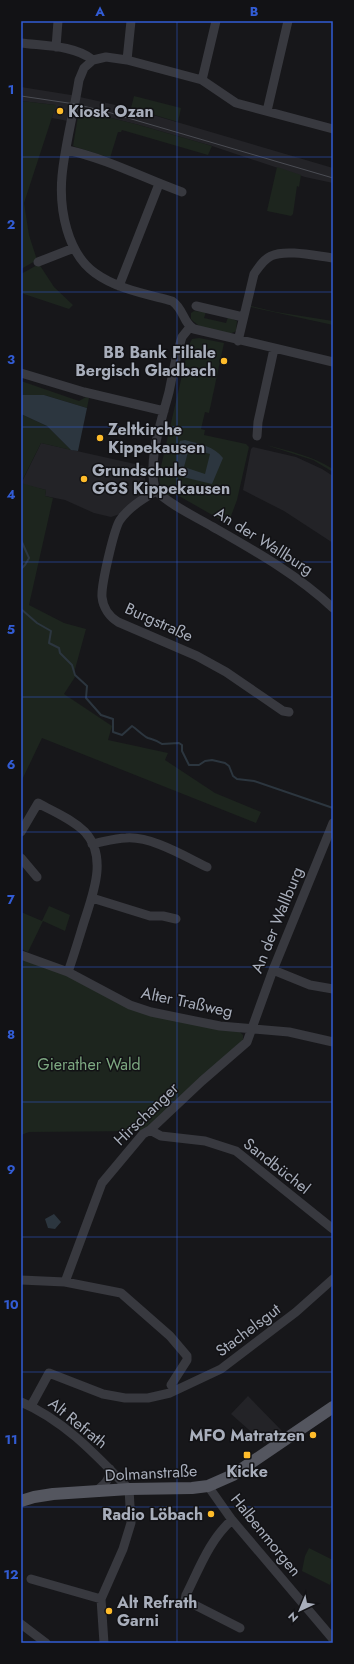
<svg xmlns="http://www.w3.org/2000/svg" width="354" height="1664" font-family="Jost,sans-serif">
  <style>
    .built { fill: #232327 }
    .green { fill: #1d251e }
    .water { fill: #2c363f; fill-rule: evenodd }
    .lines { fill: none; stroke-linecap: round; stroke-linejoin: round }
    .stream { stroke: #2c363f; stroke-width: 2 }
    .minor { stroke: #38393f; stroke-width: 9 }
    .major { stroke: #54565f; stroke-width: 12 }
    .tram { stroke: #4b4d54; stroke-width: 1 }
    .grid { fill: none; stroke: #325cd4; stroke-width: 1; stroke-opacity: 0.55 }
    .poi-dot { fill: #ffbc2a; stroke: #121215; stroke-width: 1.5 }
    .labels { text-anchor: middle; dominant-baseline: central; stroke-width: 3; stroke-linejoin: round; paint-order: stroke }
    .poi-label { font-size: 16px; font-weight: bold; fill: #a8aebb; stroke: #121215; text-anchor: start }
    .street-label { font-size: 16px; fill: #a8aebb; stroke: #121215 }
    .park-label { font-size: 16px; fill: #7da881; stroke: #121215 }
    .neatline { fill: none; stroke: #325cd4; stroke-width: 1.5 }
    .grid-label { font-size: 13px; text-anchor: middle; font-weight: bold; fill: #325cd4 }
  </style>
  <rect width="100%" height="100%" fill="#17171a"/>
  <path class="built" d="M21 87 71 95 129 108 333 168V183L305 177 212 146 139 125 71 108 68 121 52 118 55 105 21 101Z
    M41 443 144 466V474L146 483 145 491 120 514 111 517 94 513 65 500 45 496 46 490 21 484Z
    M253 447 296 457 322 469 333 476V543L284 511 243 490 251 449Z
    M248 1396 282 1431 264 1443 231 1414Z"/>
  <path class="green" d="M134 96 181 108 178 122 131 108Z
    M21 101 56 105 24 203 29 235 37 260 21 269Z
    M79 110 139 125 212 146 208 155 122 130 121 132H118L110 158 73 146Z
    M277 167 301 175 299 187 297 186 293 214 291 216 267 211Z
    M39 264 54 287 73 305 69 309 21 293V274Z
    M251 306 276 312 333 321V325L251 307Z
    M194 311 206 312 204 318 226 323 228 317 237 321 236 331C224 339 200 329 191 319V313Z
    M199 338 224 343 209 413 205 412 201 429 205 430 204 435 246 444 249 447 237 500 228 524 172 492 169 496C162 490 159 485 159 475L189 345 192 339Z
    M21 381 79 401 86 397 89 398 87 408 44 395 23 396 21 395Z
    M21 414 47 426 71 450 41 443 21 483 46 490 45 496 53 498 29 605 64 623 86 629 74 673 75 677 64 694 112 726 108 740 168 753 165 760 215 793 261 812 256 823 42 738 21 782Z
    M266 445C290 451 312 456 333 469V472L313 460Z
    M49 906 70 915 65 931 43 921 28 952 21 949V912L42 921Z
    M21 957 61 971 111 998 240 1032 243 1035V1040L150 1128 141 1131 29 1132 21 1135Z
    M309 1548 333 1560V1574L330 1585 302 1571 305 1556Z"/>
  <path class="water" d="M21 395H44L87 408 78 451 71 450 47 426 21 414Z
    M185 440C199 444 214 446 223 458L212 484 183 477C176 464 175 454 180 441ZM189 448 210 454 205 474 184 467Z
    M54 1214 61 1222 55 1229 48 1228 45 1219Z"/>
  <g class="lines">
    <path class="stream" d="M21 540 29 558 25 565 21 569
      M21 609 37 623 51 631 49 643 59 648 60 653 72 665 75 675 87 686 86 698 101 715 113 719V732L122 735 132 726C137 729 142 735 148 738 154 740 157 740 162 744L179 743 182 745V751L189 765H199L205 761 212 760 225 763 229 766 233 776 237 779 254 781 333 808"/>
    <path class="minor" d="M21 43C44 46 74 45 93 60
      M56 47 58 21
      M127 60 131 21
      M202 80 216 21
      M267 111 288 21
      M333 129 236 103 202 80 127 60 106 57 93 60 84 68 79 80C74 112 65 144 62 176 59 209 67 253 95 273 117 289 146 294 172 301 184 309 183 323 194 329L333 362
      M67 150C108 159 143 178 182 192
      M38 262 74 248
      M119 286 159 184
      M196 306 243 317
      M190 327 182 337 179 347C175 362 172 377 169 392 162 419 146 464 156 491 143 499 129 507 120 520 114 529 101 585 102 597 103 608 110 617 118 622L197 656 226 672 283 711 289 712
      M238 341 254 274C259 267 263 260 271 256 286 249 316 256 333 258
      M21 373 84 392 164 411
      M257 436 258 422 274 349
      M156 491C172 506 194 516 213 527 255 551 298 575 333 608
      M21 832 38 803C54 812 72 819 85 832 108 857 93 894 84 922 79 938 74 955 68 972
      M92 844C103 842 115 838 126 838 151 836 184 856 207 867
      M21 858 37 877
      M92 898 150 916H163L176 919
      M21 955 68 972 130 1005 151 1012 220 1026 289 1032 333 1042
      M273 970 310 985 333 989
      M150 1130 161 1136 205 1141 236 1151 333 1229
      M21 1280 65 1282 121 1293 170 1336 187 1356V1360L171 1385
      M65 1282 102 1183 143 1134 150 1130 202 1081 247 1042 273 970 333 823
      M21 1402C64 1420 97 1456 129 1489L131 1523 123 1549 101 1599 104 1643
      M31 1406 49 1373 103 1394 125 1398H148L170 1393 221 1369 296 1312 333 1279
      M208 1486 232 1520 333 1639
      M96 1491C104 1485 110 1480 110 1469
      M232 1520C210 1539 199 1569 186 1595L185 1600 240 1628
      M31 1579 101 1599
      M21 1624 46 1643"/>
    <path class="major" d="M21 1501 34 1497 53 1494 129 1489 192 1488 208 1486 233 1475 333 1407"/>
    <path class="tram" d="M21 96 75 104 111 113 333 178"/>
  </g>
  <path class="grid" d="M177 21V1643M21 157H333M21 292H333M21 427H333M21 562H333M21 697H333M21 832H333M21 967H333M21 1102H333M21 1237H333M21 1372H333M21 1507H333"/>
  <g class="poi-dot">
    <circle cx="60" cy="111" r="4"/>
    <circle cx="224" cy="361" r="4"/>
    <circle cx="100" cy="438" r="4"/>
    <circle cx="84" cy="479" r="4"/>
    <circle cx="313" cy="1435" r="4"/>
    <rect x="243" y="1451" width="8" height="8" rx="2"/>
    <circle cx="211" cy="1514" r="4"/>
    <circle cx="109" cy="1611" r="4"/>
  </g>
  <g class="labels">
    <g class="poi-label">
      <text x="68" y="111">Kiosk Ozan</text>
      <text x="216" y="352" text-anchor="end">BB Bank Filiale<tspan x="216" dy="18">Bergisch Gladbach</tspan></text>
      <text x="108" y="429">Zeltkirche<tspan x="108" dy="18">Kippekausen</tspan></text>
      <text x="92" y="470">Grundschule<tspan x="92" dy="18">GGS Kippekausen</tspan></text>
      <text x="305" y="1435" text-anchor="end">MFO Matratzen</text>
      <text x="247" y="1471" text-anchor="middle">Kicke</text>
      <text x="203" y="1514" text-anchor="end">Radio Löbach</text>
      <text x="117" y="1602">Alt Refrath<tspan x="117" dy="18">Garni</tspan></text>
    </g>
    <g class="street-label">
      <text transform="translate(264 541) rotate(32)">An der Wallburg</text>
      <text transform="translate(159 622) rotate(24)">Burgstraße</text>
      <text transform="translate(277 920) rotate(-68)">An der Wallburg</text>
      <text transform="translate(187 1002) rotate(12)">Alter Traßweg</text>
      <text transform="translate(146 1114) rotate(-44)">Hirschanger</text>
      <text transform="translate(277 1166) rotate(38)">Sandbüchel</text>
      <text transform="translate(248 1330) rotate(-37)">Stachelsgut</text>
      <text transform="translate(78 1423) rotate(39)">Alt Refrath</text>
      <text transform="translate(151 1473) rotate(-3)">Dolmanstraße</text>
      <text transform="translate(266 1535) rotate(51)">Halbenmorgen</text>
    </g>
    <g class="park-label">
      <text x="89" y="1064">Gierather Wald</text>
    </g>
  </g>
  <rect width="354" height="1664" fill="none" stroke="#121215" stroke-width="44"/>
  <g transform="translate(300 1610) rotate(224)" stroke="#121215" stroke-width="3" paint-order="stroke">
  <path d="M0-3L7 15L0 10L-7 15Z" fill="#a8aebb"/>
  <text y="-6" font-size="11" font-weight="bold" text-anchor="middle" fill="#a8aebb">N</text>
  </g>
  <rect x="22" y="22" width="310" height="1620" class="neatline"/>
  <g class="grid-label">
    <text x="100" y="16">A</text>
    <text x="254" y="16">B</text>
    <text x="11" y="94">1</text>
    <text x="11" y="229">2</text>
    <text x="11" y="364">3</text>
    <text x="11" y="499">4</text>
    <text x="11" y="634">5</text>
    <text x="11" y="769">6</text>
    <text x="11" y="904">7</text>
    <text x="11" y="1039">8</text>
    <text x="11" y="1174">9</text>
    <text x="11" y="1309">10</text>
    <text x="11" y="1444">11</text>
    <text x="11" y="1579">12</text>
  </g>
</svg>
